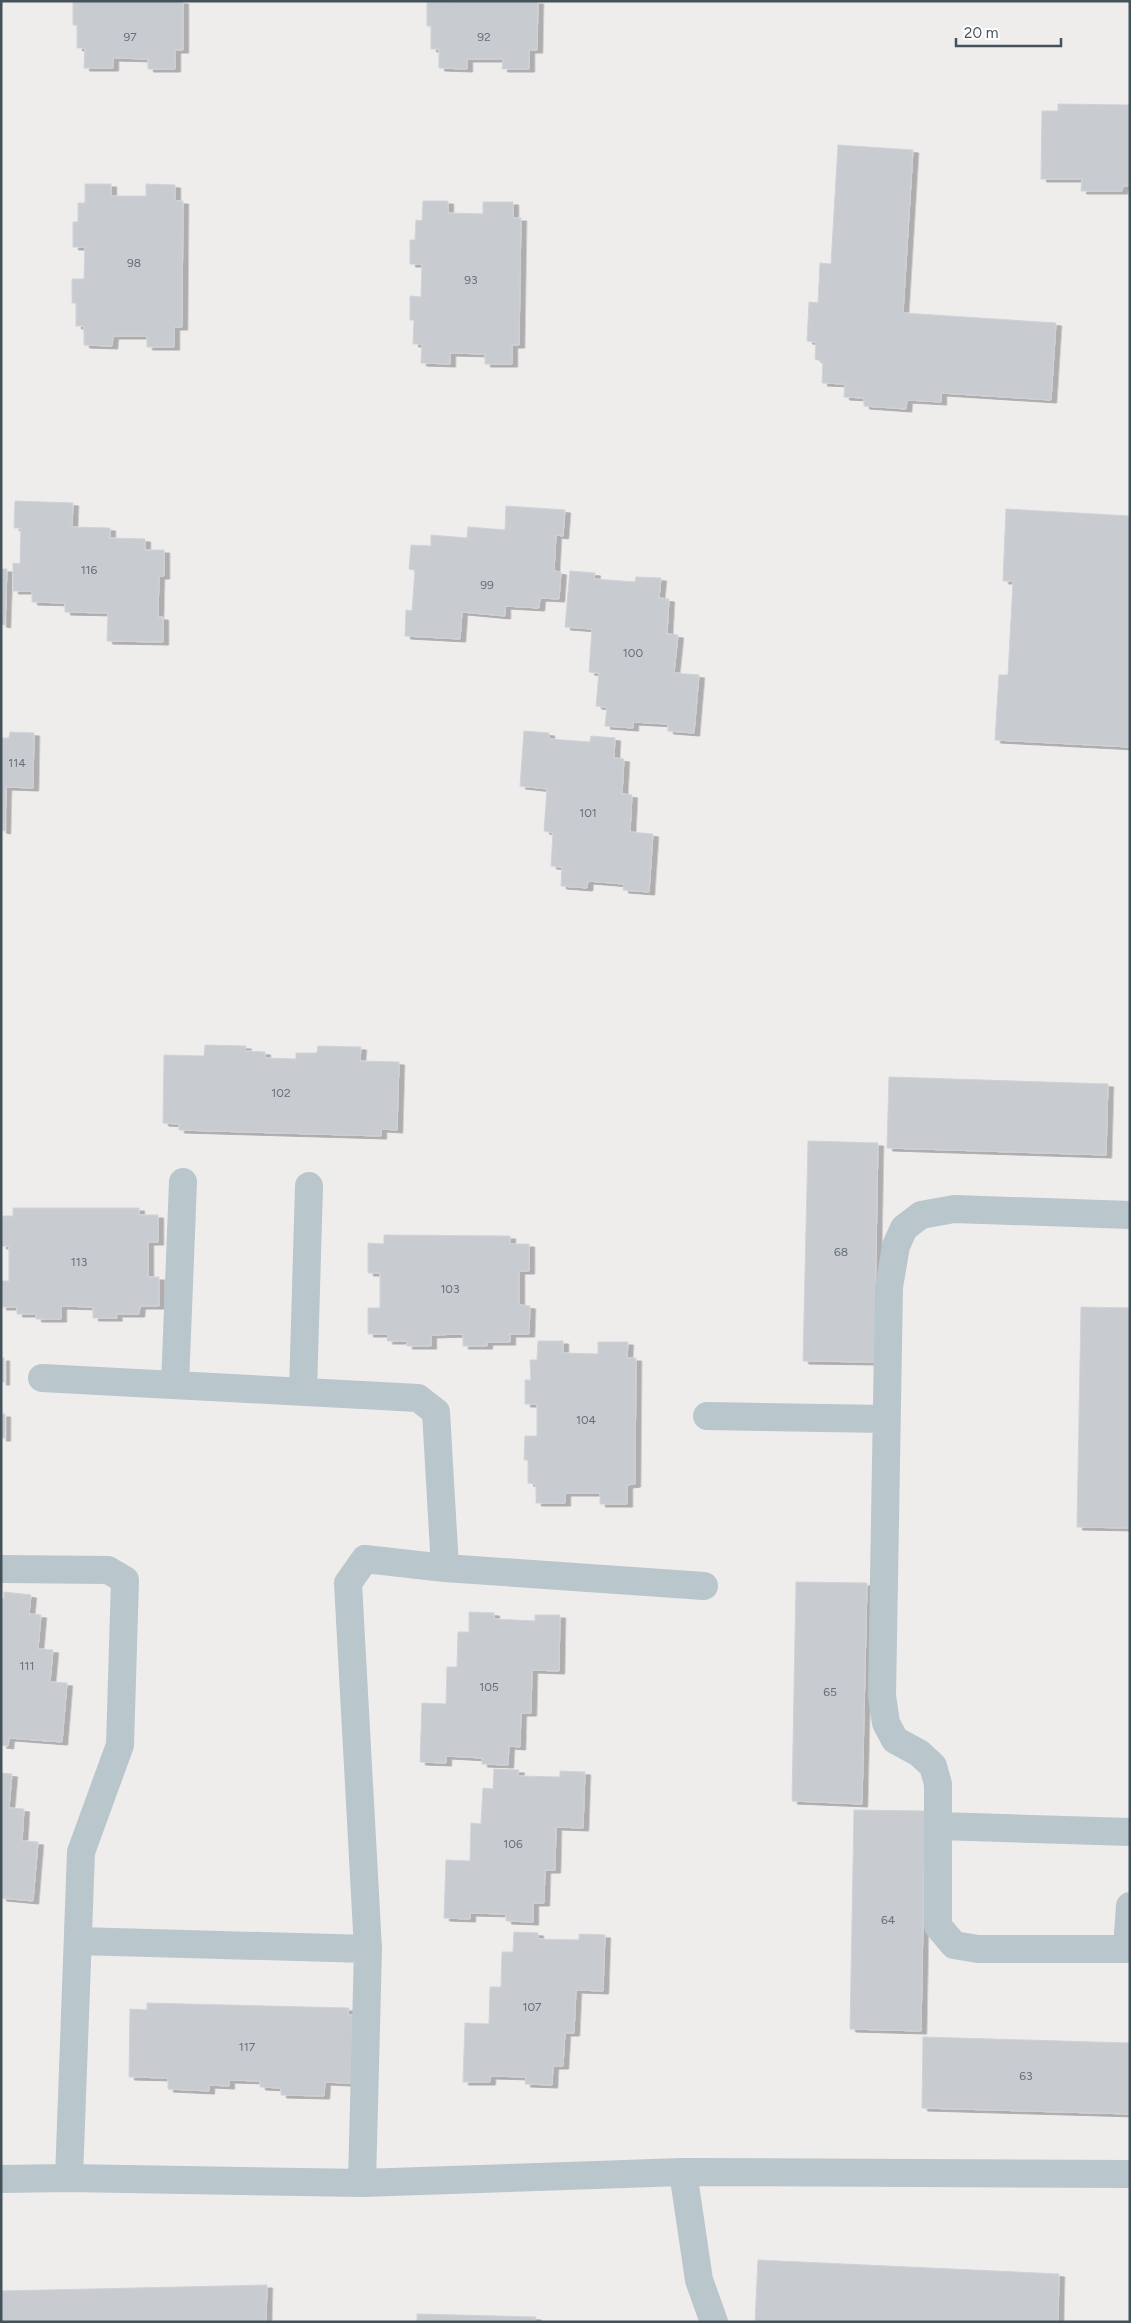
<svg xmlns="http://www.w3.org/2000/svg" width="1131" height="2323" font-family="Figtree,sans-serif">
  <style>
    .building { fill: #c8ccd1; stroke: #cfd3d8; filter: url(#shadow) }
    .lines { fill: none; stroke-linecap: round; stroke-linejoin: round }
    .minor { stroke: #b9c6cc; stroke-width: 28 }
    .labels { text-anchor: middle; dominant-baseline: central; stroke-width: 4; stroke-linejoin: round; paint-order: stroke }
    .number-label { font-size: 12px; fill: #657078 }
  </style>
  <defs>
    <filter id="shadow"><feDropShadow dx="5.5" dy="3" stdDeviation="0" flood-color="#0004"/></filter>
  </defs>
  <rect width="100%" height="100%" fill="#efecec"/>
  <path class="building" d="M73 1H183V50H175V69H148V59L113 58V68H84L85 48H77V25H73Z
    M538 1 537 50H529V69H502L503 59H467V69L439 68V49H431V26H427V2Z
    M1058 104 1130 105V186H1123L1122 191H1081L1082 179H1041L1042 111H1058Z
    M838 145 913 150 903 313 1056 323 1051 400 941 393V402L907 400 906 409 864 406V398L844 397 845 384 822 383 823 362 815 359 816 342 807 341 809 302 818 303 820 263 831 264Z
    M85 184H111V196H146V184L175 185V201H183L182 327H174V347H147V336H113L112 346 84 345V326H76V303H72V279H84L85 247H73V222H78V203H85Z
    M423 201H448V213L483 214V202H513V218H521L519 345H512V364H485V354L450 353V364L421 363 422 344H413L414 320H410V296L421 297 422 264H410V240H415L416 220 422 221Z
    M15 501 73 503 72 527 110 528V538L145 539V550H164V576H159L158 617H163V642L107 641 108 613 65 612V603L32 602V591H13V563L20 564 21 528H14Z
    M506 506 565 510 563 536 556 535 554 571 561 572 559 599 540 598 539 608 505 606V616L462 612 460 639 405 636 406 610 412 611 415 570 409 569 411 545 431 546V535L467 538 468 527 505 530Z
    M1006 509 1130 516V747L995 740 999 675H1008L1013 581H1003Z
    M1 569H7L5 625 1 624Z
    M570 571 595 573 594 579 635 582 636 577 661 578 659 598 669 599 667 634 678 635 674 673 699 675 694 733 668 731V724L633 722V728L605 726 607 707 596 706 599 673 589 672 592 629 565 627Z
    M524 731 549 733V739L590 742 591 736 615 738 614 758 624 759 622 794 632 795 630 832 653 834 649 892 623 890 624 884 588 881 587 888 561 886 562 867 551 866 553 833 544 831 547 789 520 786Z
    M10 732 34 733 33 788 6 787 5 831 1 830V738H9Z
    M205 1045 246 1046 245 1051 265 1052V1058L296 1059V1053H317L318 1046 361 1047 360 1061 399 1062 397 1130 381 1129V1136L179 1130V1124L163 1123 164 1055 204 1056Z
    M889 1077 1108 1084 1106 1155 887 1148Z
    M808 1141 878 1143 874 1362 803 1361Z
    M13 1208H139V1215H158V1242H148V1277H159V1306H140L139 1314H116L117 1318H93V1307L61 1306V1319H36V1314H17V1307H1V1281H9V1246H1V1216H13Z
    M384 1235 510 1236V1244H529V1271H519V1305L530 1306 529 1334H510V1342H487V1346H463V1334L431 1335V1346H407V1341H387L388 1334H368V1308H380V1273H368V1243L384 1244Z
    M1081 1307 1130 1308V1528L1077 1527Z
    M538 1341H563V1353L598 1354V1342H628L627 1358H636L635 1484 627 1485V1504H600V1493H565V1503H536V1484L528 1483V1460H524L525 1436H537V1404H525V1380H531L530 1360H537Z
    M1 1358H4V1382H1Z
    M1 1414H5V1438H1Z
    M796 1582 867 1583 862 1804 792 1801Z
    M4 1592 31 1595 29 1614 41 1615 38 1649 53 1650 50 1682 67 1683 62 1742 9 1738 8 1746 1 1745V1598L4 1599Z
    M469 1612 494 1613V1619L535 1621V1615H560L559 1671 532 1670 531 1713H521L520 1747 509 1746 508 1765 482 1764V1758L446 1756V1763L420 1762 422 1703 446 1704 447 1667H457L458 1632H469Z
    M494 1769 519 1770 518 1776 560 1777V1771L585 1772 583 1828 556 1827 555 1870H545L544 1903H533V1922L506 1921V1914L470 1913V1919L444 1918 446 1860 470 1861 471 1823 481 1824 483 1788 493 1789Z
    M1 1773 12 1774 9 1808 24 1809 22 1841 38 1842 33 1901 1 1898Z
    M854 1810 925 1811 921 2031 850 2029Z
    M514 1932 538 1933V1939L579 1940V1934L605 1935 603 1991 576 1990 574 2033H565L563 2066H553L552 2085 525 2084 526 2077 490 2076V2082H463L465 2023 489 2024 490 1987H501L502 1952H513Z
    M147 2003 349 2008 348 2015 365 2016 363 2084 325 2082 324 2096 281 2095V2088L260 2087V2081L229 2080V2086L209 2085V2091L168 2089V2078L129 2077 130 2009 147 2010Z
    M923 2037 1130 2043V2114L922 2108Z
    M758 2260 1059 2274 1058 2322H755Z
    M267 2285 266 2322H1V2291Z
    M417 2314 536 2317 535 2322H417Z"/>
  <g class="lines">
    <path class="minor" d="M1130 1215 954 1209 921 1215 904 1228 896 1246 889 1287 882 1696 886 1723 895 1740 919 1753 933 1766 938 1784V1926L954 1945 978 1949H1130
      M42 1378 418 1398 436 1412 445 1568
      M175 1385 183 1182
      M303 1392 309 1186
      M707 1416 885 1419
      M1 1569 108 1570 125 1580 120 1745 81 1852 69 2178
      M939 1826 1130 1832
      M78 1941 368 1949
      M1127 1948 1130 1906
      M683 2172 699 2280 714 2322
      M1 2179 69 2178 362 2183 683 2172 1130 2174
      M362 2183 368 1949 348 1583 365 1559 445 1568 704 1586"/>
  </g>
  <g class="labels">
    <g class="number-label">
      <text x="130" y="37">97</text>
      <text x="484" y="37">92</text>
      <text x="134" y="263">98</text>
      <text x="471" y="280">93</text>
      <text x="89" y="570">116</text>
      <text x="487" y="585">99</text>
      <text x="633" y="653">100</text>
      <text x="17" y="763">114</text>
      <text x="588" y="813">101</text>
      <text x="281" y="1093">102</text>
      <text x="841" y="1252">68</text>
      <text x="79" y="1262">113</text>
      <text x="450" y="1289">103</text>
      <text x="586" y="1420">104</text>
      <text x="27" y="1666">111</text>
      <text x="489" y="1687">105</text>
      <text x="830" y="1692">65</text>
      <text x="513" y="1844">106</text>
      <text x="888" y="1920">64</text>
      <text x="532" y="2007">107</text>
      <text x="247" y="2047">117</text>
      <text x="1026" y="2076">63</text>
    </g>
  </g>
  <rect width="1131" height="2323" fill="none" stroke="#44525a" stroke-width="5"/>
  <path d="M956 38v8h105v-8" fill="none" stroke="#44525a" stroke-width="2.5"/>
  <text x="964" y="38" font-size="15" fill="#44525a" stroke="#ffffff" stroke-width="4" paint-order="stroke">20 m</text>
</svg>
